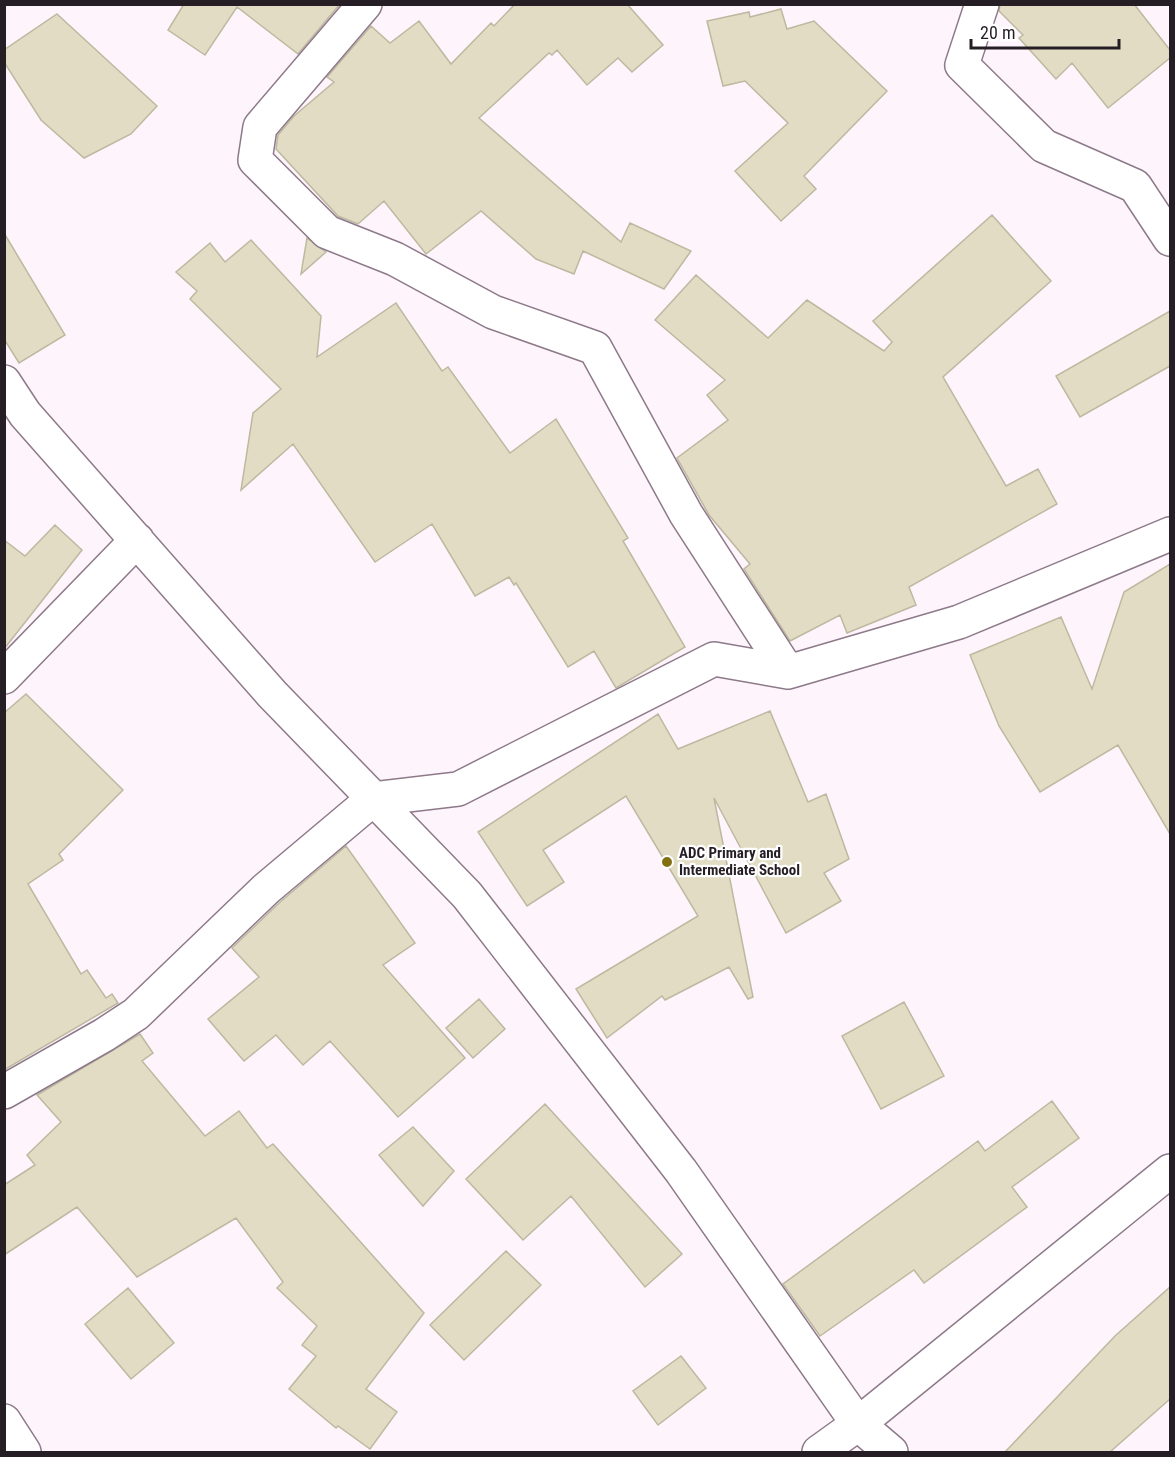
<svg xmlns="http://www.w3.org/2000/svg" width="1175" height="1457" font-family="'Roboto Condensed',sans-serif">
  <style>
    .building { fill: #e1dcc3; stroke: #bdb8a0; stroke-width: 1.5 }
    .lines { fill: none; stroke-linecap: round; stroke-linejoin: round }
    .street-casing { stroke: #8d7989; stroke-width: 36 }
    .secondary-casing { stroke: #8d7989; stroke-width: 36 }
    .street { stroke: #fff; stroke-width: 33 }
    .secondary { stroke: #fff; stroke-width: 33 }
    .poi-dot { fill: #837111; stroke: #fff; stroke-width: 2 }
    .labels { text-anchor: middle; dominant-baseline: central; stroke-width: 4.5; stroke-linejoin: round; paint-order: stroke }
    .poi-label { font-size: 15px; font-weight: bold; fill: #261e25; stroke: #fff; text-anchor: start }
  </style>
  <rect width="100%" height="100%" fill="#fef5fc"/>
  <path class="building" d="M184 4H340L298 54 237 7 205 55 168 30Z
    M515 4H627L663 45 632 72 618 58 587 85 557 50 552 55 549 53 479 118 621 242 630 223 691 251 664 289 583 251 574 274 536 259 481 211 426 254 384 201 358 224 338 216 276 149 278 135 294 116 334 82 327 77 371 26 390 43 419 21 451 64 491 23 494 26Z
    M1000 4H1134L1170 50V58L1108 108 1072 63 1056 79 1019 38 1023 35 999 11Z
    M781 9 787 29 814 21 887 91 804 176 816 189 781 221 735 171 788 123 745 81 723 86 707 21 749 12 750 17Z
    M57 14 157 106 131 134 84 158 41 120 4 62V50Z
    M992 215 1051 281 943 377 1006 486 1038 469 1057 504 909 587 916 605 847 633 840 615 790 641 744 569 750 564 709 515 677 458 728 420 707 395 725 380 655 320 696 275 768 338 807 300 884 351 892 342 873 321Z
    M4 233 65 335 19 363 4 339Z
    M307 238 326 252 301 274Z
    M251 240 321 316 317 357 396 303 442 371 448 367 510 453 556 419 628 538 623 541 685 647 616 688 594 651 568 667 516 583 514 585 509 577 475 596 432 524 375 562 293 444 241 490 253 413 281 389 190 299 197 291 176 272 210 243 225 262Z
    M1170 311V366L1080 417 1056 376Z
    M55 525 82 550 4 649V540L25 556Z
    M1170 564V834L1118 745 1040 792 999 726 970 655 1061 617 1092 689 1124 592Z
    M26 694 123 790 59 854 63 860 28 884 81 974 87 970 106 998 112 994 118 1003 4 1070V713Z
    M770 711 808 802 826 794 849 859 824 873 841 901 786 933 714 798 753 997 748 999 729 967 665 1000 662 996 607 1038 576 989 698 916 626 796 543 850 564 882 527 906 478 832 658 714 678 749Z
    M346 846 415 943 383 965 465 1058 398 1117 330 1041 303 1065 276 1035 244 1061 208 1019 259 977 232 948 279 903Z
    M479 999 505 1029 473 1058 446 1028Z
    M904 1002 944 1076 881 1109 842 1036Z
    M140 1034 153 1053 142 1061 205 1136 239 1111 267 1148 273 1144 424 1313 366 1389 397 1412 370 1449 338 1426 336 1428 289 1389 316 1356 302 1345 317 1326 277 1288 283 1282 236 1218 137 1277 77 1207 4 1255V1185L35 1165 27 1155 61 1122 37 1095Z
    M1052 1101 1079 1138 1012 1187 1027 1207 924 1283 914 1270 820 1336 783 1284 978 1141 985 1151Z
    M545 1104 682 1254 645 1287 571 1196 523 1240 466 1179Z
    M413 1127 454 1171 423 1206 379 1155Z
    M506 1251 541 1285 464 1360 430 1325Z
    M1170 1287V1399L1110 1452H1005L1115 1336Z
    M128 1288 174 1343 131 1379 85 1324Z
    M681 1356 706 1388 658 1425 633 1391Z"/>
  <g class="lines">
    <g class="street-casing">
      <path id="street" d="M365 4 260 127 255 160 327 232 395 259 493 312 595 348 686 514 788 672
        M982 4 962 65 1044 146 1135 186 1170 239
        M4 382 25 414 272 694 467 895 681 1171 858 1424 891 1452
        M4 677 137 540
        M4 1092 104 1035 136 1014 266 889 373 799 458 789 714 659 788 672 959 622 1170 534
        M4 1421 24 1452"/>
    </g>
    <g class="secondary-casing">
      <path id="secondary" d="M819 1452 858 1424 1170 1171"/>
    </g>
    <use href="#street" class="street"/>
    <use href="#secondary" class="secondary"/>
  </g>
  <circle class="poi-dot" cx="667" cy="862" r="6"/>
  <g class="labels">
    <g class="poi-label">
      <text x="679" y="853">ADC Primary and<tspan x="679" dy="17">Intermediate School</tspan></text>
    </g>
  </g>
  <rect width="1175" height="1457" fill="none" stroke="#261e25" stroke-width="12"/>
  <path d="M971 39v9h148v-9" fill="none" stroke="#261e25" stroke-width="3"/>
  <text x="980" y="39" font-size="18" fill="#261e25" stroke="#ffffff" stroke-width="4.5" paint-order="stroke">20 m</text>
</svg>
